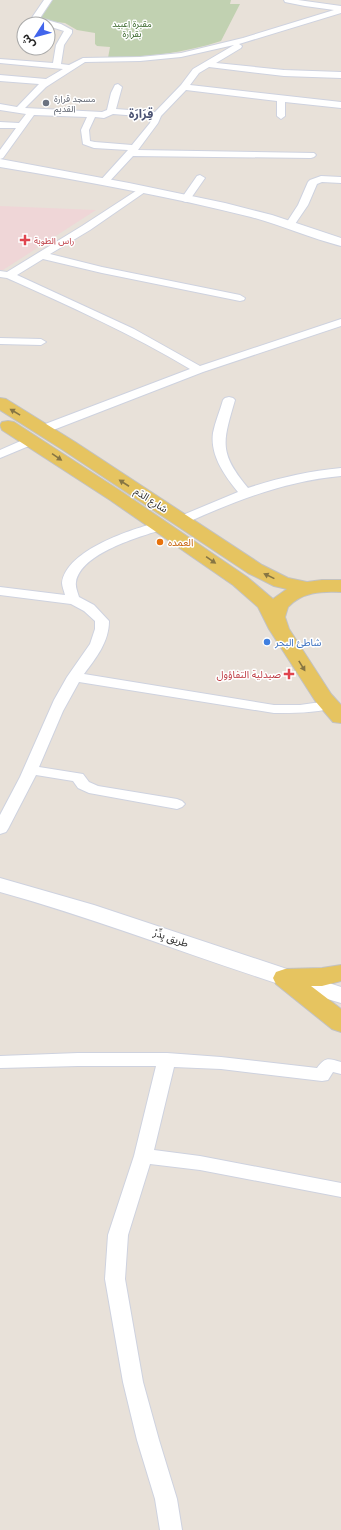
<svg xmlns="http://www.w3.org/2000/svg" width="341" height="1530" font-family="'PT Sans','Noto Sans Arabic',sans-serif">
  <style>
    .medical { fill: #efd6d7 }
    .cemetery { fill: #c1d1b1 }
    .lines { fill: none; stroke-linecap: round; stroke-linejoin: round }
    .minor-casing { stroke: #ced2df; stroke-width: 2 }
    .tertiary-casing { stroke: #ced2df; stroke-width: 2 }
    .primary-casing { stroke: #c2c2c2; stroke-width: 2 }
    .minor { fill: #fff; fill-rule: evenodd }
    .tertiary { fill: #fff; fill-rule: evenodd }
    .primary { fill: #e6c460; fill-rule: evenodd }
    .oneway { fill: #867543 }
    .worship-dot { fill: #6b7280; stroke: #fff; stroke-width: 1.5 }
    .health-dot { fill: #e0444e; stroke: #fff; stroke-width: 1.5 }
    .food-dot { fill: #e8710a; stroke: #fff; stroke-width: 1.5 }
    .shop-dot { fill: #3f7fe0; stroke: #fff; stroke-width: 1.5 }
    .labels { text-anchor: middle; dominant-baseline: central; stroke-width: 3; stroke-linejoin: round; paint-order: stroke }
    .far-park-label { font-size: 9px; fill: #2c5d1d; stroke: #fff }
    .far-worship-label { font-size: 9px; fill: #5b616d; stroke: #fff; text-anchor: start }
    .far-health-label { font-size: 9px; fill: #be3a42; stroke: #fff; text-anchor: start }
    .street-label { font-size: 10px; fill: #262626; stroke: #fff }
    .food-label { font-size: 10px; fill: #c56008; stroke: #fff; text-anchor: start }
    .shop-label { font-size: 10px; fill: #366cbe; stroke: #fff; text-anchor: start }
    .health-label { font-size: 10px; fill: #be3a42; stroke: #fff; text-anchor: end }
    .far-district-label { font-size: 12px; font-weight: bold; fill: #4b5373; stroke: #fff }
  </style>
  <rect width="100%" height="100%" fill="#e8e1d9"/>
  <path class="medical" d="M0 206 96 210 3 270H0Z"/>
  <path class="cemetery" d="M51 0H231L230 4H240L221 41C184 53 147 57 108 58L110 47 97 46 95 44V33L77 30 65 23 39 20 43 10Z"/>
  <g class="lines">
    <g class="minor-casing">
      <path id="minor" d="M44 0H52L40 18 61 24 72 30V33L64 45 61 64 69 65 83 58 140 57 181 53 243 38 334 10 305 6 285 2 284 0H298L341 6V13L239 44 242 46 241 48 216 63 284 70 341 72V78L284 76 209 67 199 73 190 85 341 102V108L285 102V116L281 119 277 116V101L186 90 161 116 158 123 138 150 314 153 316 155 314 157 311 158 133 156 107 184 104 185 99 182 128 150 94 148 83 144 81 130 87 117 34 115 3 158 0 159V150L16 128H0V122L19 123 26 114 0 110V104L17 107 39 84 0 81V75L46 79 63 69 0 63V59L53 63 56 45 64 31 48 26V24H43L31 19ZM234 45 193 69 181 85 155 112 116 109 122 87 118 84 115 85 111 93 107 110 102 112 25 108 46 87 85 62 140 61 181 57ZM113 114 152 117 150 123 132 145 95 142 90 141 89 130 95 117 104 118Z
        M200 175 205 178 189 201 186 202 183 201 181 199 197 176Z
        M321 176 341 177V183L322 182 317 184 308 205 293 227H287L285 225 298 205 308 182 310 180Z
        M142 187 145 188 147 190 145 192 90 230 50 254 102 267 240 295 245 298 244 300 240 301 102 273 43 259 17 275 134 329 200 366 341 319V326L203 372 48 432H40L38 429 40 426 190 369C132 334 69 306 7 278L0 277V271L7 272 82 226Z
        M0 338 41 339 46 342 41 345 0 344Z
        M229 397 233 398 235 400C223 442 218 452 248 488 278 478 309 471 341 468V476C286 481 237 500 186 523H178L176 520 178 517 238 492C224 475 210 455 213 433 215 422 220 411 223 400L225 398Z
        M32 436 36 437 38 440 36 443 0 458V450Z
        M159 522 164 523 165 526 164 529C139 537 81 553 76 582 75 587 78 593 79 597L94 605 109 621C109 642 96 658 84 674L274 705H300L328 701 333 702 335 705 333 708C314 713 294 713 274 713L79 682 63 711 39 767 83 774 89 782 98 786 177 799 182 801 185 804 182 807 177 809 89 793 78 788 73 781 36 775 8 829 6 832 0 834V815L20 777 54 700 67 677 90 644 95 629V621L84 611 71 604 0 595V587L65 595C64 591 62 586 62 583 66 550 132 529 159 522Z
        M78 1053H167L221 1057 317 1068C325 1057 328 1058 341 1062V1074L333 1072 328 1080 322 1081 221 1069 174 1067 154 1150 200 1156 341 1183V1197L200 1170 150 1164 128 1235 125 1279 143 1382 159 1440 177 1499 182 1530H160L155 1499 137 1440 123 1382 105 1279 108 1235 134 1156 156 1066H78L0 1068V1056Z"/>
    </g>
    <g class="tertiary-casing">
      <path id="tertiary" d="M0 159 129 183 225 203 272 215 341 238V246C310 238 281 225 251 217 168 196 84 181 0 167Z
        M0 878 94 905 341 987V1003C226 970 115 924 0 892Z"/>
    </g>
    <g class="primary-casing">
      <path id="primary" d="M0 398 6 399 75 442 262 565 288 578 307 582 322 580H341V592C321 591 302 592 288 607L285 617 289 629 331 694 341 705V723L333 722 316 702 269 629 258 607 233 585 110 500 2 430 0 425 2 422 8 421 14 422 122 492 247 577 273 599 287 589 274 586 248 573 63 450 0 410Z
        M341 965V981L322 986H311L341 1009V1032L332 1029 276 984 273 978 276 972 285 969 322 968Z"/>
    </g>
    <use href="#minor" class="minor"/>
    <use href="#tertiary" class="tertiary"/>
    <use href="#primary" class="primary"/>
  </g>
  <defs><path id="oneway-solid" d="M-6-.8H1V-3.2L6.5 0L1 3.2V.8H-6Z"/></defs>
  <g class="oneway">
    <use href="#oneway-solid" transform="translate(15 412) rotate(-149)"/>
    <use href="#oneway-solid" transform="translate(57 457) rotate(34)"/>
    <use href="#oneway-solid" transform="translate(124 483) rotate(-147)"/>
    <use href="#oneway-solid" transform="translate(211 560) rotate(35)"/>
    <use href="#oneway-solid" transform="translate(269 576) rotate(-154)"/>
    <use href="#oneway-solid" transform="translate(302 666) rotate(58)"/>
  </g>
  <circle class="worship-dot" cx="46" cy="103" r="4"/>
  <g class="health-dot">
    <path d="M23 234h4v4h4v4h-4v4h-4v-4h-4v-4h4z"/>
    <path d="M287 668h4v4h4v4h-4v4h-4v-4h-4v-4h4z"/>
  </g>
  <circle class="food-dot" cx="160" cy="542" r="4"/>
  <circle class="shop-dot" cx="267" cy="642" r="4"/>
  <g class="labels">
    <g class="far-park-label">
      <text x="132" y="23">مقبرة اعبيد<tspan x="132" dy="10">بقرارة</tspan></text>
    </g>
    <g class="far-worship-label">
      <text x="54" y="98">مسجد قرارة<tspan x="54" dy="10">القديم</tspan></text>
    </g>
    <g class="far-health-label">
      <text x="34" y="240">راس الطوبة</text>
    </g>
    <g class="street-label">
      <text transform="translate(151 500) rotate(33)">شارع الدَم</text>
      <text transform="translate(171 938) rotate(19)">طريق يِدِّرْ</text>
    </g>
    <g class="food-label">
      <text x="168" y="542">العمده</text>
    </g>
    <g class="shop-label">
      <text x="275" y="642">شاطئ البحر</text>
    </g>
    <g class="health-label">
      <text x="281" y="674">صيدلية التفاؤول</text>
    </g>
    <g class="far-district-label">
      <text x="141" y="113">قِرَارَة</text>
    </g>
  </g>
  <g transform="translate(36 36) rotate(234)"><circle r="19" fill="#ffffff" stroke="#a8a8a8"/>
  <path d="M0-3L7 15L0 10L-7 15Z" fill="#4265ec"/>
  <text y="-6" font-size="11" font-weight="bold" text-anchor="middle" fill="#262626">ش</text>
  </g>
</svg>
